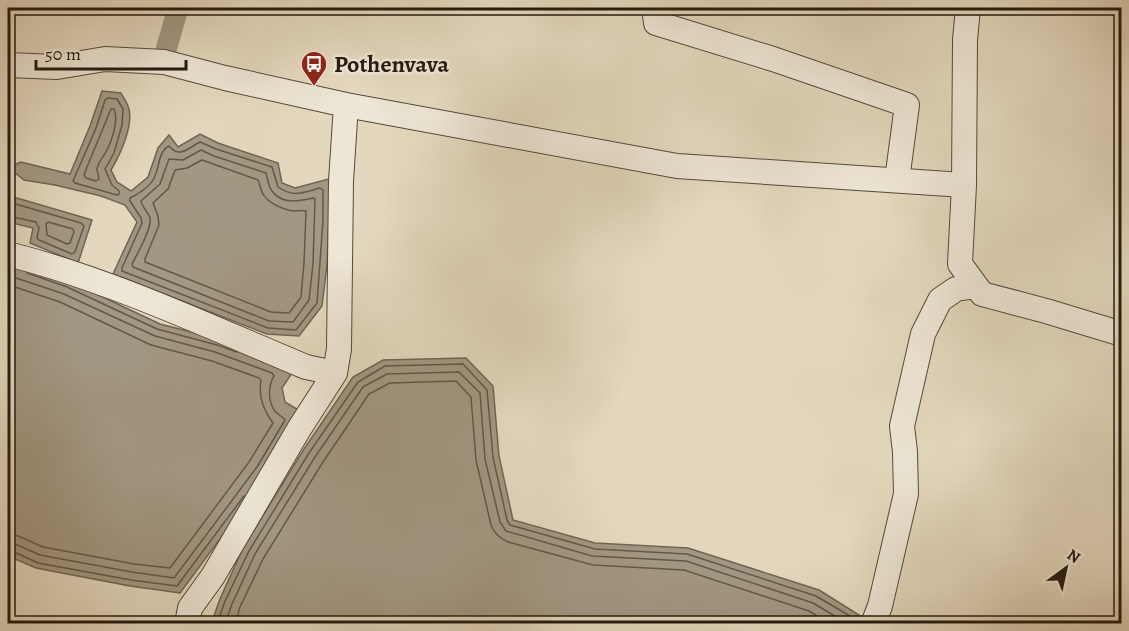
<svg xmlns="http://www.w3.org/2000/svg" width="1129" height="631" font-family="Alegreya,serif">
  <style>
    .water { fill: #a29782; stroke: #706554; stroke-width: 1.5 }
    .lines { fill: none; stroke-linecap: round; stroke-linejoin: round }
    .shore { stroke: #635848; stroke-width: 1.5 }
    .canal { stroke: #a29782; stroke-width: 21 }
    .minor-casing { stroke: #544a3a; stroke-width: 26 }
    .minor { stroke: #ede6d5; stroke-width: 24 }
    .labels { text-anchor: middle; dominant-baseline: central; stroke-width: 5; stroke-linejoin: round; paint-order: stroke }
    .poi-label { font-size: 24px; font-weight: bold; fill: #241a0e; stroke: #ede6d5; text-anchor: start }
  </style>
  <rect width="100%" height="100%" fill="#e3d8be"/>
  <filter id="stains"><feTurbulence type="fractalNoise" baseFrequency=".00333" numOctaves="4"/><feColorMatrix values="0 0 0 0 .2 0 0 0 0 .09 0 0 0 0 .02 0 0 0 .5 -.17"/></filter>
  <radialGradient id="worn" r=".72"><stop offset=".6" stop-color="#630" stop-opacity="0"/><stop offset="1" stop-color="#630" stop-opacity=".3"/></radialGradient>
  <path class="water" d="M102 91 121 93C123 97 126 101 128 106 135 123 120 155 111 170L117 182 131 191 148 177 158 148 169 135 178 147 200 134 218 143 278 163 282 183 295 188 329 179V221L327 265 322 306 299 336 267 334 113 274 137 222 125 205 101 196 55 185 24 180 8 167 21 162 70 174 90 126Z
    M10 196 92 220 78 263 30 243 33 228 8 222Z
    M8 264 69 281 160 324 219 339 296 367 282 388 285 402 305 414 268 474 180 593 130 586 36 568 8 556Z
    M466 358 493 386 499 456 513 520 595 543 688 548 819 590 867 620 865 624H211L220 599 243 548 304 449 353 377 383 360Z"/>
  <g class="lines">
    <path class="shore" d="M108 98 117 99 123 109 122 125 114 153 105 169 112 185 119 191V194L117 195 75 183 73 181 96 128 105 100Z
      M111 109H114C119 120 112 141 106 152 103 157 98 162 97 169 97 172 99 176 99 179L96 181 86 178 84 175 87 167Z
      M200 142 216 149 272 167 278 187C294 198 302 193 320 188L323 190V221L317 303 296 330 268 328 122 271V268L142 223 141 218 130 201V198C137 195 149 187 153 180 160 170 157 152 169 146 180 159 188 148 200 142Z
      M201 150 214 156 266 173C268 179 268 186 272 191 282 205 299 201 313 198L315 199 313 264 309 300 293 322 269 321 133 267 132 264C137 254 152 229 150 218 148 212 142 207 141 201L160 184 169 159 183 160Z
      M202 160 258 180C260 184 260 190 263 194 268 203 282 209 292 211 298 211 302 210 306 211L304 263 301 297 289 313 271 312 145 262V259L159 225 158 216 153 203 168 189 175 170 187 168Z
      M8 203H12L81 223 84 226 75 252 72 254 39 240 37 238 39 228 36 222 8 216
      M48 222 73 229 74 232 70 243 67 244 47 235 46 224Z
      M27 273 67 287 157 329 217 345 237 352
      M8 277H13L64 294 155 336 215 352 272 373 274 376C268 386 268 400 274 410 277 414 282 416 285 420L257 467 174 578 132 572 40 555 15 544 8 543
      M8 286H12L60 302 151 345 212 361 259 378 261 380C258 396 263 410 273 423L249 462 170 568 134 564 43 547 18 536 8 534
      M8 550 12 551 38 563 131 580 177 586 244 496
      M217 624 225 601 249 551 309 453 358 382 385 366 463 364 487 390 493 457 507 520 510 525 595 549 687 554 816 596 860 622
      M225 624 232 604 255 554 315 457 363 387 387 374 459 372 480 393 485 459 500 522 506 531 592 556 686 561 813 603 848 624
      M235 624 240 607 263 559 323 462 369 394 390 383 456 381 471 397 476 460 491 525C494 533 499 538 508 542L593 565 684 570 809 611 830 624"/>
    <path class="canal" d="M164 57 178 8"/>
    <g class="minor-casing">
      <path id="minor" d="M654 8 656 23 773 59 907 105 897 180
        M8 65 57 67 105 59 164 62 225 78 346 105 677 166 964 185 960 264 982 294 1046 311 1122 334
        M964 185 965 40 968 8
        M8 254C110 280 208 326 306 367L335 373
        M187 624 190 608 213 576 299 429 335 373 339 349 341 181 346 105
        M873 624 880 606 906 494 905 452 902 426 923 334 940 300 956 289 976 286"/>
    </g>
    <use href="#minor" class="minor"/>
  </g>
  <defs>
    <g id="bus-pin" transform="scale(1.35)"><path d="M0 17L-7.5 6A9.5 9.5 0 1 1 7.5 6Z" fill="#8f2418" stroke="#ede6d5"/><path d="M-5-6H5V4H4V6H2V4H-2V6H-4V4H-5ZM-3.5-4V0h7V-4ZM-3.5 1.2v1.5H-2V1.2ZM2 1.2v1.5H3.5V1.2Z" fill="#fff"/></g>
  </defs>
  <g fill-rule="evenodd">
    <use href="#bus-pin" x="314" y="64"/>
  </g>
  <g class="labels">
    <g class="poi-label">
      <text x="334" y="64">Pothenvava</text>
    </g>
  </g>
  <rect width="1129" height="631" fill="none" stroke="#e3d8be" stroke-width="30"/>
  <rect x="9" y="9" width="1111" height="613" fill="none" stroke="#241a0e" stroke-width="3"/>
  <rect x="15" y="15" width="1099" height="601" fill="none" stroke="#241a0e" stroke-width="1.5"/>
  <g transform="translate(1066 568) rotate(33)" stroke="#ede6d5" stroke-width="4.5" paint-order="stroke">
  <path d="M0-4.5L10 22L0 15L-10 22Z" fill="#241a0e"/>
  <text y="-9" font-size="16" font-weight="bold" text-anchor="middle" fill="#241a0e">N</text>
  </g>
  <path d="M36 60v9h150v-9" fill="none" stroke="#241a0e" stroke-width="3"/>
  <text x="45" y="60" font-size="18" fill="#241a0e" stroke="#ede6d5" stroke-width="4.5" paint-order="stroke">50 m</text>
  <rect width="100%" height="100%" filter="url(#stains)"/>
  <rect width="100%" height="100%" fill="url(#worn)"/>
</svg>
